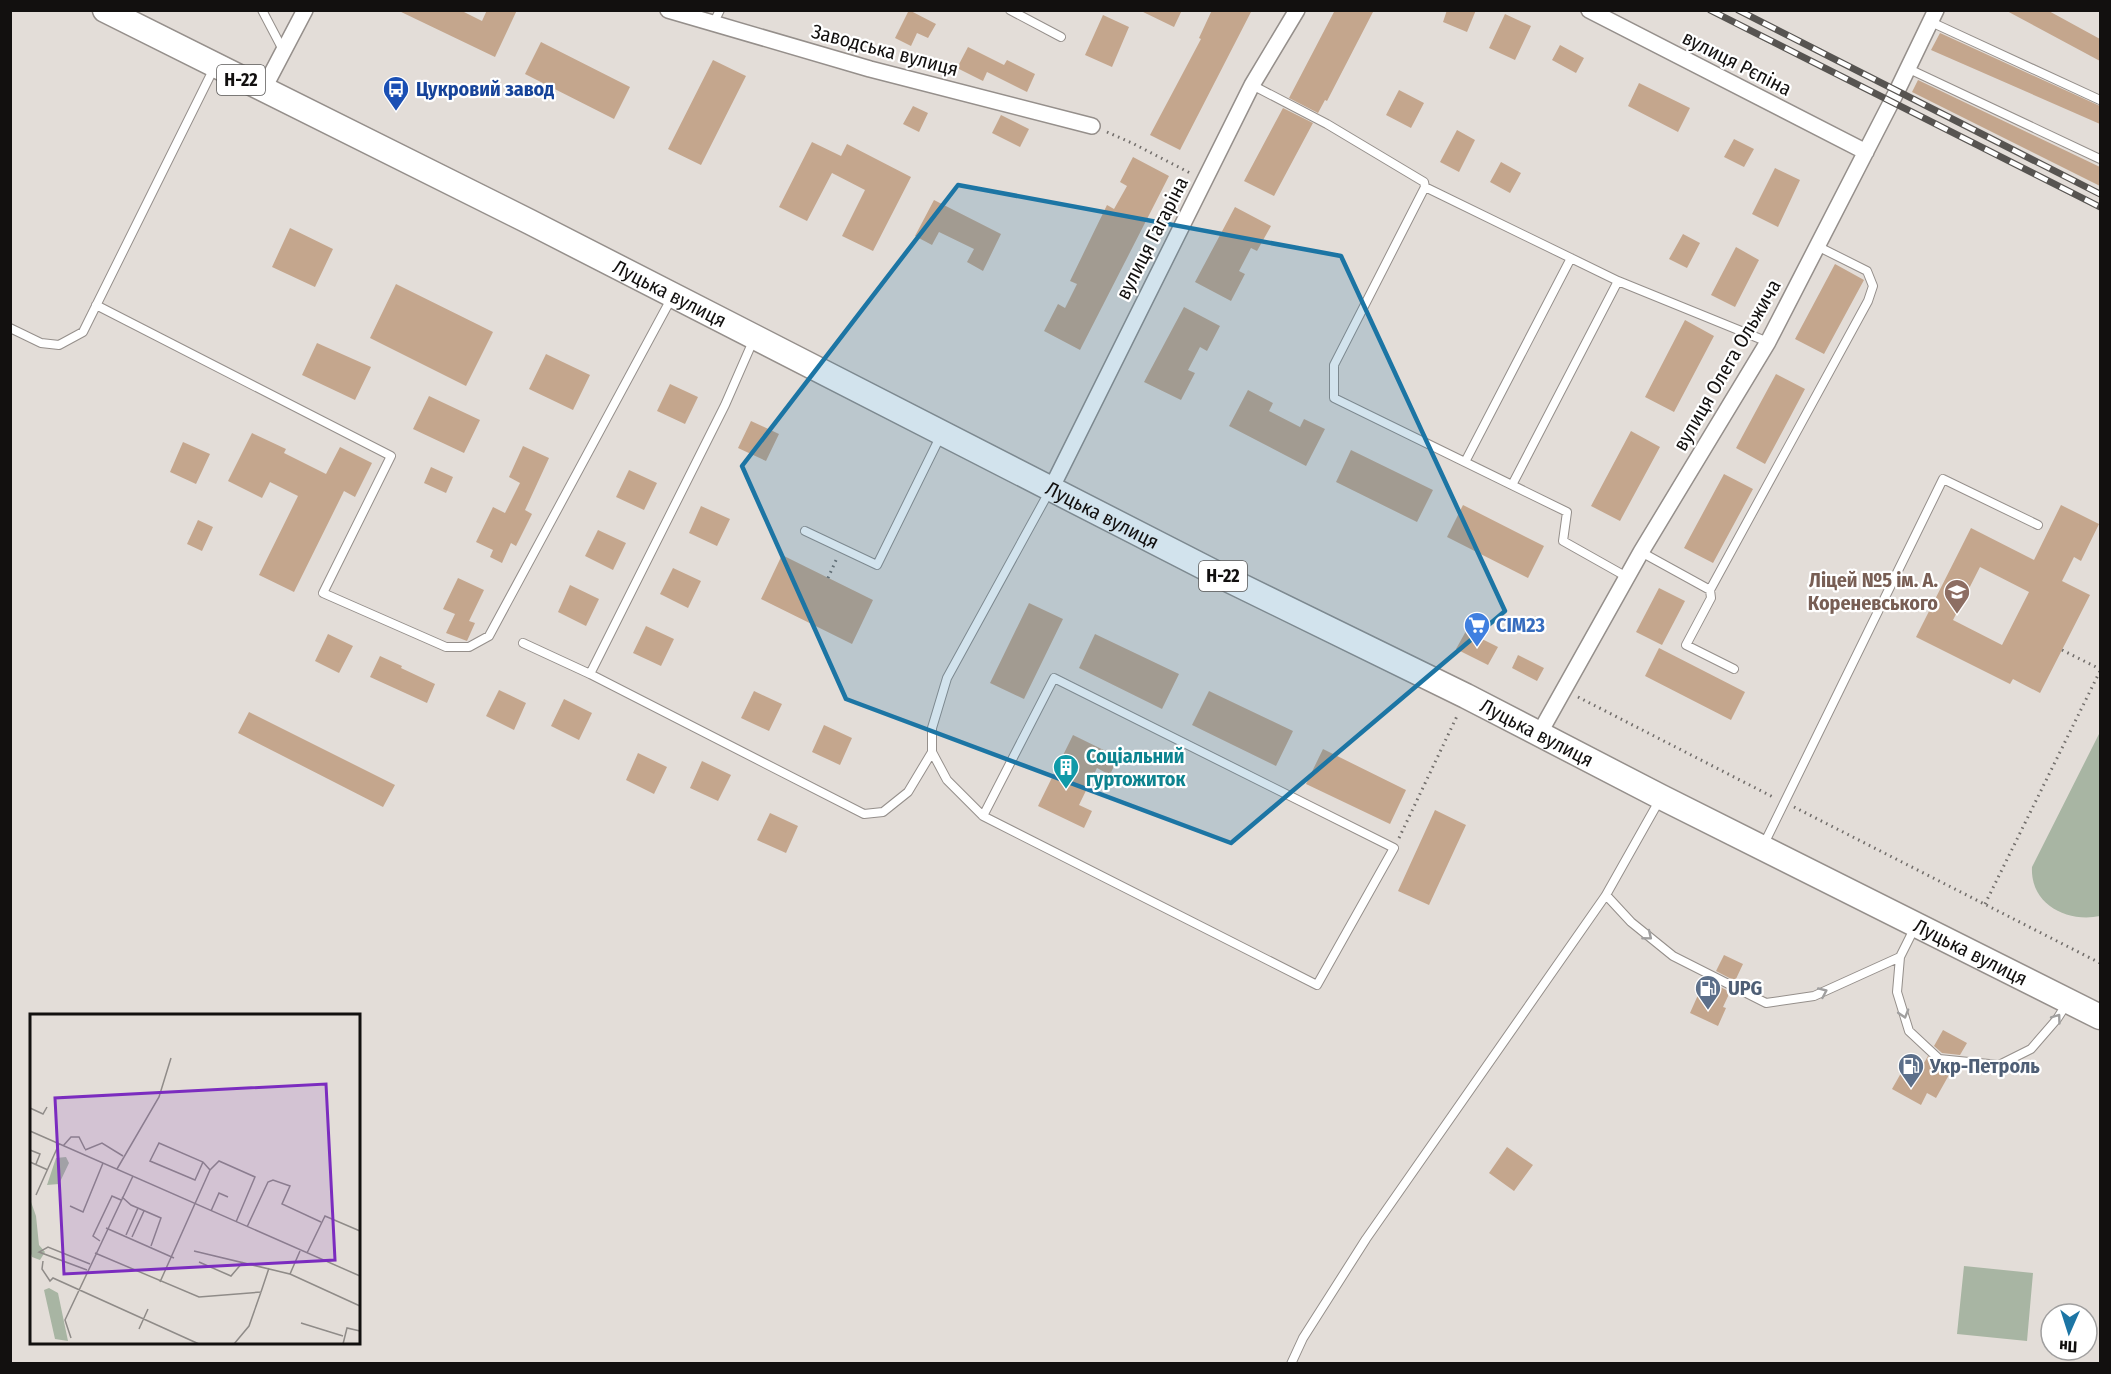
<svg xmlns="http://www.w3.org/2000/svg" width="2111" height="1374" font-family="'Fira Sans Condensed',sans-serif">
  <style>
    .green { fill: #a8b5a3 }
    .building { fill: #c4a68d; fill-rule: evenodd }
    .lines { fill: none; stroke-linecap: round; stroke-linejoin: round }
    .lane-casing { stroke: #958f8b; stroke-width: 10 }
    .street-casing { stroke: #958f8b; stroke-width: 18 }
    .primary-casing { stroke: #958f8b; stroke-width: 27 }
    .path { stroke: #716d6a; stroke-width: 3; stroke-dasharray: 1.5 4.5; stroke-linecap: butt }
    .lane { stroke: #fff; stroke-width: 8 }
    .street { stroke: #fff; stroke-width: 15 }
    .primary { stroke: #fff; stroke-width: 24 }
    .rail-casing { stroke: #575451; stroke-width: 7 }
    .rail { stroke: #fff; stroke-width: 4.5; stroke-dasharray: 14; stroke-linecap: butt }
    .oneway { stroke: #a09f9f }
    .marked { fill: #1c75a4; fill-opacity: 0.2; stroke: #1c75a4; stroke-width: 4.5; stroke-linejoin: round }
    .labels { text-anchor: middle; dominant-baseline: central; stroke-width: 4.5; stroke-linejoin: round; paint-order: stroke }
    .shield { fill: #fff; stroke: #595857; stroke-width: 1.5 }
    .shield-label { font-size: 18px; font-weight: bold; fill: #12100f }
    .street-label { font-size: 20px; fill: #12100f; stroke: #fff }
    .transit-label { font-size: 20px; font-weight: bold; fill: #164399; stroke: #fff; text-anchor: start }
    .education-label { font-size: 20px; font-weight: bold; fill: #785e54; stroke: #fff; text-anchor: end }
    .shop-label { font-size: 20px; font-weight: bold; fill: #366cbe; stroke: #fff; text-anchor: start }
    .culture-label { font-size: 20px; font-weight: bold; fill: #0d838f; stroke: #fff; text-anchor: start }
    .service-label { font-size: 20px; font-weight: bold; fill: #4e5e75; stroke: #fff; text-anchor: start }
    .inset-road { fill: none; stroke: #8f8b88; stroke-width: 1.5 }
    .view { fill: #7b2cbf; fill-opacity: 0.15; stroke: #7b2cbf; stroke-width: 3 }
    .inset-edge { fill: none; stroke: #12100f; stroke-width: 3 }
  </style>
  <rect width="100%" height="100%" fill="#e3ddd8"/>
  <path class="green" d="M2100 732V916C2067 923 2030 904 2032 867Z
    M1964 1266 2033 1273 2027 1341 1957 1334Z"/>
  <path class="building" d="M397 10H460L482 21 487 10H517L495 57Z
    M909 10 936 24 928 38 917 33 911 46 895 38Z
    M1139 10H1182L1174 27Z
    M1212 10H1252L1180 150 1150 135 1201 39 1199 38Z
    M1335 10H1374L1327 101 1325 100 1318 113 1289 98Z
    M1447 10H1476L1467 32 1443 22Z
    M2005 10H2047L2100 39V61Z
    M1505 14 1531 26 1515 60 1489 48Z
    M1103 15 1129 27 1112 67 1085 55Z
    M1940 33 2100 106V124L1931 50Z
    M541 42 630 87 614 119 525 74Z
    M1560 45 1584 58 1576 73 1552 60Z
    M968 47 1004 65 1007 60 1035 74 1027 92 987 72 983 81 957 68Z
    M713 60 746 76 701 165 668 149Z
    M1918 80 2100 167V186L1912 92Z
    M1639 83 1690 108 1678 132 1628 106Z
    M1399 90 1424 103 1411 128 1386 115Z
    M913 106 928 113 919 132 903 124Z
    M1283 108 1313 123 1274 196 1244 181Z
    M1001 115 1029 129 1020 147 992 133Z
    M1457 130 1475 140 1459 172 1440 162Z
    M1734 139 1754 149 1744 167 1724 157Z
    M812 142 841 156 847 144 911 177 873 251 842 236 865 190 832 173 807 221 779 207Z
    M1133 157 1169 176 1080 350 1044 331 1058 304 1065 308 1077 284 1070 281 1107 205 1114 209 1127 186 1120 182Z
    M1501 162 1521 173 1510 193 1490 182Z
    M1775 168 1800 180 1778 227 1752 214Z
    M934 200 1001 234 983 271 967 262 974 249 939 232 932 245 915 236Z
    M1235 207 1271 226 1257 251 1251 248 1239 271 1245 274 1231 301 1195 282Z
    M290 228 333 249 315 287 272 267Z
    M1683 234 1700 243 1687 268 1669 259Z
    M1736 247 1759 260 1735 307 1711 295Z
    M1835 264 1864 280 1824 354 1795 339Z
    M396 284 493 332 466 386 370 338Z
    M1184 307 1220 326 1207 351 1200 347 1188 370 1195 373 1181 400 1144 382Z
    M1685 320 1714 336 1674 412 1645 397Z
    M317 343 371 367 355 400 302 375Z
    M546 354 590 375 573 410 529 389Z
    M1776 374 1805 389 1765 464 1736 448Z
    M670 384 698 397 685 424 657 411Z
    M1248 390 1273 403 1269 411 1300 427 1304 419 1325 429 1306 466 1229 426Z
    M429 396 480 420 464 453 413 429Z
    M751 421 779 434 766 461 738 448Z
    M1631 431 1660 447 1620 521 1591 506Z
    M252 433 286 449 284 453 326 474 340 447 372 463 355 497 344 491 294 592 259 575 298 496 270 482 262 498 228 481Z
    M183 442 210 454 196 484 170 472Z
    M523 446 549 458 525 510 532 514 516 546 511 543 502 563 490 557 493 550 476 542 493 507 505 513 520 483 509 477Z
    M1351 450 1433 490 1417 522 1336 482Z
    M431 467 453 477 446 493 424 483Z
    M629 470 657 483 644 510 616 497Z
    M1724 474 1753 489 1713 563 1684 548Z
    M1463 505 1544 546 1528 578 1447 537Z
    M2061 505 2099 524 2081 561 2074 557 2062 581 2090 595 2040 693 2013 679 2010 684 1916 637 1971 528 2034 560ZM1980 567 2029 592 2002 645 1953 620Z
    M701 506 730 519 717 546 689 533Z
    M198 520 213 527 202 551 187 544Z
    M598 530 626 543 613 570 585 556Z
    M782 555 873 600 852 644 761 599Z
    M673 568 701 581 688 608 660 594Z
    M458 578 484 590 469 621 475 623 467 641 446 633 455 614 443 609Z
    M570 585 599 599 586 626 558 612Z
    M1659 588 1685 601 1662 645 1636 632Z
    M1029 603 1063 619 1024 699 990 683Z
    M646 626 674 639 661 666 633 653Z
    M1466 631 1498 647 1488 665 1456 649Z
    M328 634 353 646 339 673 315 661Z
    M1095 634 1179 674 1162 709 1079 668Z
    M1659 648 1745 692 1731 720 1645 676Z
    M1518 655 1544 668 1537 681 1512 668Z
    M380 656 402 666 401 668 435 684 427 703 370 677Z
    M499 690 526 703 514 730 486 716Z
    M754 691 782 704 769 731 741 718Z
    M1209 691 1293 731 1276 766 1192 725Z
    M564 699 592 713 579 740 551 726Z
    M249 712 395 785 383 807 238 733Z
    M824 725 852 738 840 765 812 752Z
    M1073 735 1118 757 1110 775 1097 768 1079 805 1092 811 1084 828 1038 806Z
    M1323 749 1406 790 1390 824 1306 784Z
    M638 753 667 767 654 794 626 780Z
    M702 761 731 775 718 801 690 788Z
    M1435 810 1466 825 1429 905 1398 891Z
    M770 813 798 826 786 853 757 840Z
    M1724 955 1743 964 1735 981 1716 971Z
    M1711 982 1730 992 1723 1007 1726 1008 1718 1026 1690 1013 1698 995 1704 998Z
    M1943 1030 1967 1043 1960 1055 1942 1053 1934 1046Z
    M1928 1056 1938 1065 1954 1066 1936 1098 1927 1093 1921 1105 1892 1089 1901 1073 1914 1080Z
    M1507 1147 1533 1165 1514 1191 1489 1173Z"/>
  <g class="lines">
    <g class="lane-casing">
      <path id="lane" d="M262 10 283 50
        M1010 10 1061 37
        M1931 22 2100 100
        M713 24 720 10
        M1909 69 2100 159
        M1252 85 1327 124 1424 182 1425 187 1618 281 1768 342
        M1425 187 1334 365V398L1567 512 1563 541 1627 577
        M96 305 391 456 323 593 446 647H469L489 636 671 299
        M10 328 41 343 59 345 83 332 214 68
        M753 341 725 405 590 674 864 814 883 812 908 792 932 752
        M1465 462 1571 258
        M1512 485 1618 281
        M805 531 877 565 940 437
        M1641 552 1710 590 1868 301 1873 286 1867 271 1817 246
        M1710 590 1711 598 1686 645 1734 669
        M523 643 590 674
        M983 816 1054 678 1394 848 1317 985 983 816 947 780 932 752V728L947 678 1049 492
        M1763 846 1943 479 2038 525
        M1606 895 1631 922 1673 956 1766 1003 1814 996 1900 957
        M1915 927 1900 957 1897 992 1909 1031 1939 1059 1999 1065 2031 1049 2057 1019 2066 1005
        M1291 1364 1303 1338 1366 1239 1606 895 1659 801"/>
    </g>
    <g class="street-casing">
      <path id="street" d="M668 10 870 69 1092 126
        M1589 10 1866 152
        M263 90 305 10
        M1051 489 1252 85 1297 10
        M1539 734 1641 552 1768 342 1897 91 1936 10"/>
    </g>
    <g class="primary-casing">
      <g id="primary">
        <path id="s1" d="M105 10 530 222 1231 581 1466 696 1661 797 2100 1017"/>
      </g>
    </g>
    <path class="path" d="M1107 132 1132 143 1192 174
      M828 578 837 558
      M2062 650 2100 669
      M1578 697 1775 798
      M1794 807 2100 963
      M1399 838 1458 714
      M1985 904 2100 671"/>
    <use href="#lane" class="lane"/>
    <use href="#street" class="street"/>
    <use href="#primary" class="primary"/>
    <g class="rail-casing">
      <path id="rail" d="M1710 10 2100 207
        M1738 10 2100 194"/>
    </g>
    <use href="#rail" class="rail"/>
  </g>
  <defs><path id="oneway-chevron" d="M-2-3.5L2.5 0L-2 3.5" fill="none" stroke-width="1.6" stroke-linecap="round" stroke-linejoin="round" transform="scale(1.5)"/></defs>
  <g class="oneway">
    <use href="#oneway-chevron" transform="translate(1648 936) rotate(39)"/>
    <use href="#oneway-chevron" transform="translate(1823 992) rotate(-24)"/>
    <use href="#oneway-chevron" transform="translate(1904 1014) rotate(73)"/>
    <use href="#oneway-chevron" transform="translate(2057 1018) rotate(-54)"/>
  </g>
  <path class="marked" d="M958 185 1341 256 1505 611 1231 843 846 699 742 466Z"/>
  <defs>
    <g id="bus-pin" transform="scale(1.35)"><path d="M0 17L-7.5 6A9.5 9.5 0 1 1 7.5 6Z" fill="#1a4fb4" stroke="#fff"/><path d="M-5-6H5V4H4V6H2V4H-2V6H-4V4H-5ZM-3.5-4V0h7V-4ZM-3.5 1.2v1.5H-2V1.2ZM2 1.2v1.5H3.5V1.2Z" fill="#fff"/></g>
    <g id="school-pin" transform="scale(1.35)"><path d="M0 17L-7.5 6A9.5 9.5 0 1 1 7.5 6Z" fill="#8d6e63" stroke="#fff"/><path d="M0-5L7-2L0 1L-7-2ZM-4 1L0 2.5L4 1V4Q0 6-4 4Z" fill="#fff"/></g>
    <g id="supermarket-pin" transform="scale(1.35)"><path d="M0 17L-7.5 6A9.5 9.5 0 1 1 7.5 6Z" fill="#3f7fe0" stroke="#fff"/><path d="M-6-5.5h2.5l.6 2H6L4.5 2H-2.5L-4.4-4H-6ZM-1.5 3.2a1.3 1.3 0 1 0 .1 0ZM3 3.2a1.3 1.3 0 1 0 .1 0Z" fill="#fff"/></g>
    <g id="building-pin" transform="scale(1.35)"><path d="M0 17L-7.5 6A9.5 9.5 0 1 1 7.5 6Z" fill="#0f9aa8" stroke="#fff"/><path d="M-4-6H4V6H1V3H-1V6H-4ZM-2.5-4.3h1.7v1.8h-1.7ZM.8-4.3h1.7v1.8H.8ZM-2.5-1h1.7V.8h-1.7ZM.8-1h1.7V.8H.8Z" fill="#fff"/></g>
    <g id="fuel-pin" transform="scale(1.35)"><path d="M0 17L-7.5 6A9.5 9.5 0 1 1 7.5 6Z" fill="#5c6f8a" stroke="#fff"/><path d="M-5.5-6h7V0h2V4h1.3V-2.5L3-4.5l.8-.8L6-3V5H2.5V1h-1V6h-7ZM-4.2-4.7v3.2H.2V-4.7Z" fill="#fff"/></g>
  </defs>
  <g fill-rule="evenodd">
    <use href="#bus-pin" x="396" y="89"/>
    <use href="#school-pin" x="1957" y="592"/>
    <use href="#supermarket-pin" x="1477" y="625"/>
    <use href="#building-pin" x="1066" y="767"/>
    <use href="#fuel-pin" x="1708" y="988"/>
    <use href="#fuel-pin" x="1911" y="1066"/>
  </g>
  <g class="labels">
    <g class="shield">
      <rect x="217" y="65" width="48" height="30" rx="4.5"/>
      <rect x="1199" y="561" width="48" height="30" rx="4.5"/>
    </g>
    <g class="shield-label">
      <text x="241" y="80">Н-22</text>
      <text x="1223" y="576">Н-22</text>
    </g>
    <g class="street-label">
      <text transform="translate(885 50) rotate(15)">Заводська вулиця</text>
      <text transform="translate(1737 63) rotate(27)">вулиця Рєпіна</text>
      <text transform="translate(1152 238) rotate(-63)">вулиця Гагаріна</text>
      <text stroke="none"><textPath href="#s1" startOffset="632">Луцька вулиця</textPath></text>
      <text transform="translate(1727 365) rotate(-60)">вулиця Олега Ольжича</text>
      <text stroke="none"><textPath href="#s1" startOffset="1118">Луцька вулиця</textPath></text>
      <text stroke="none"><textPath href="#s1" startOffset="1604">Луцька вулиця</textPath></text>
      <text stroke="none"><textPath href="#s1" startOffset="2090">Луцька вулиця</textPath></text>
    </g>
    <g class="transit-label">
      <text x="416" y="89">Цукровий завод</text>
    </g>
    <g class="education-label">
      <text x="1938" y="580">Ліцей №5 ім. А.<tspan x="1938" dy="23">Кореневського</tspan></text>
    </g>
    <g class="shop-label">
      <text x="1496" y="625">СІМ23</text>
    </g>
    <g class="culture-label">
      <text x="1086" y="756">Соціальний<tspan x="1086" dy="23">гуртожиток</tspan></text>
    </g>
    <g class="service-label">
      <text x="1728" y="988">UPG</text>
      <text x="1930" y="1066">Укр-Петроль</text>
    </g>
  </g>
  <g transform="translate(30 1014)">
    <rect width="330" height="330" fill="#e3ddd8"/>
    <path d="M36 143 39 149 29 170 17 171 26 144ZM0 185 6 202 9 231 15 238 10 246 2 243 0 236ZM19 274 28 279 38 327 25 325 14 276Z" fill="#a8b5a3"/>
    <path class="inset-road" d="M0 94 13 100 17 93M0 117 330 262M33 132 41 123H49L55 135M0 136 10 140 6 150M55 136 72 129 93 142M0 148 18 156M87 155 129 83 141 44M180 156 189 147 225 163 206 208M6 181 29 130M92 183 101 191 131 204 121 232M40 192 53 198 73 149M181 197 189 179 198 183M217 213 238 168 243 166 260 172 252 190 291 208M76 214 144 244M96 221 108 194M102 223 114 197M70 227 63 222 82 182 91 186M164 237 260 260 270 237M65 239 169 283 231 278 239 254M277 239 295 202 330 217M13 247 12 255 20 267 23 264 169 330M169 248 201 262 213 248M57 256 9 238 18 233 60 250M260 260 330 292M130 268 180 156 173 148 129 129 120 147 165 166 173 148M271 309 313 322M109 315 118 295M41 324 35 306 103 162M204 330 219 312 231 278M313 330 317 314 330 317"/>
    <path class="view" d="M296 70 305 246 34 260 25 84Z"/>
    <rect width="330" height="330" class="inset-edge"/>
  </g>
  <rect width="2111" height="1374" fill="none" stroke="#12100f" stroke-width="24"/>
  <g transform="translate(2069 1332) rotate(183)"><circle r="28" fill="#ffffff" stroke="#a09f9f" stroke-width="1.5"/>
  <path d="M0-4.5L10 22L0 15L-10 22Z" fill="#1c75a4"/>
  <text y="-9" font-size="16" font-weight="bold" text-anchor="middle" fill="#12100f">Пн</text>
  </g>
</svg>
